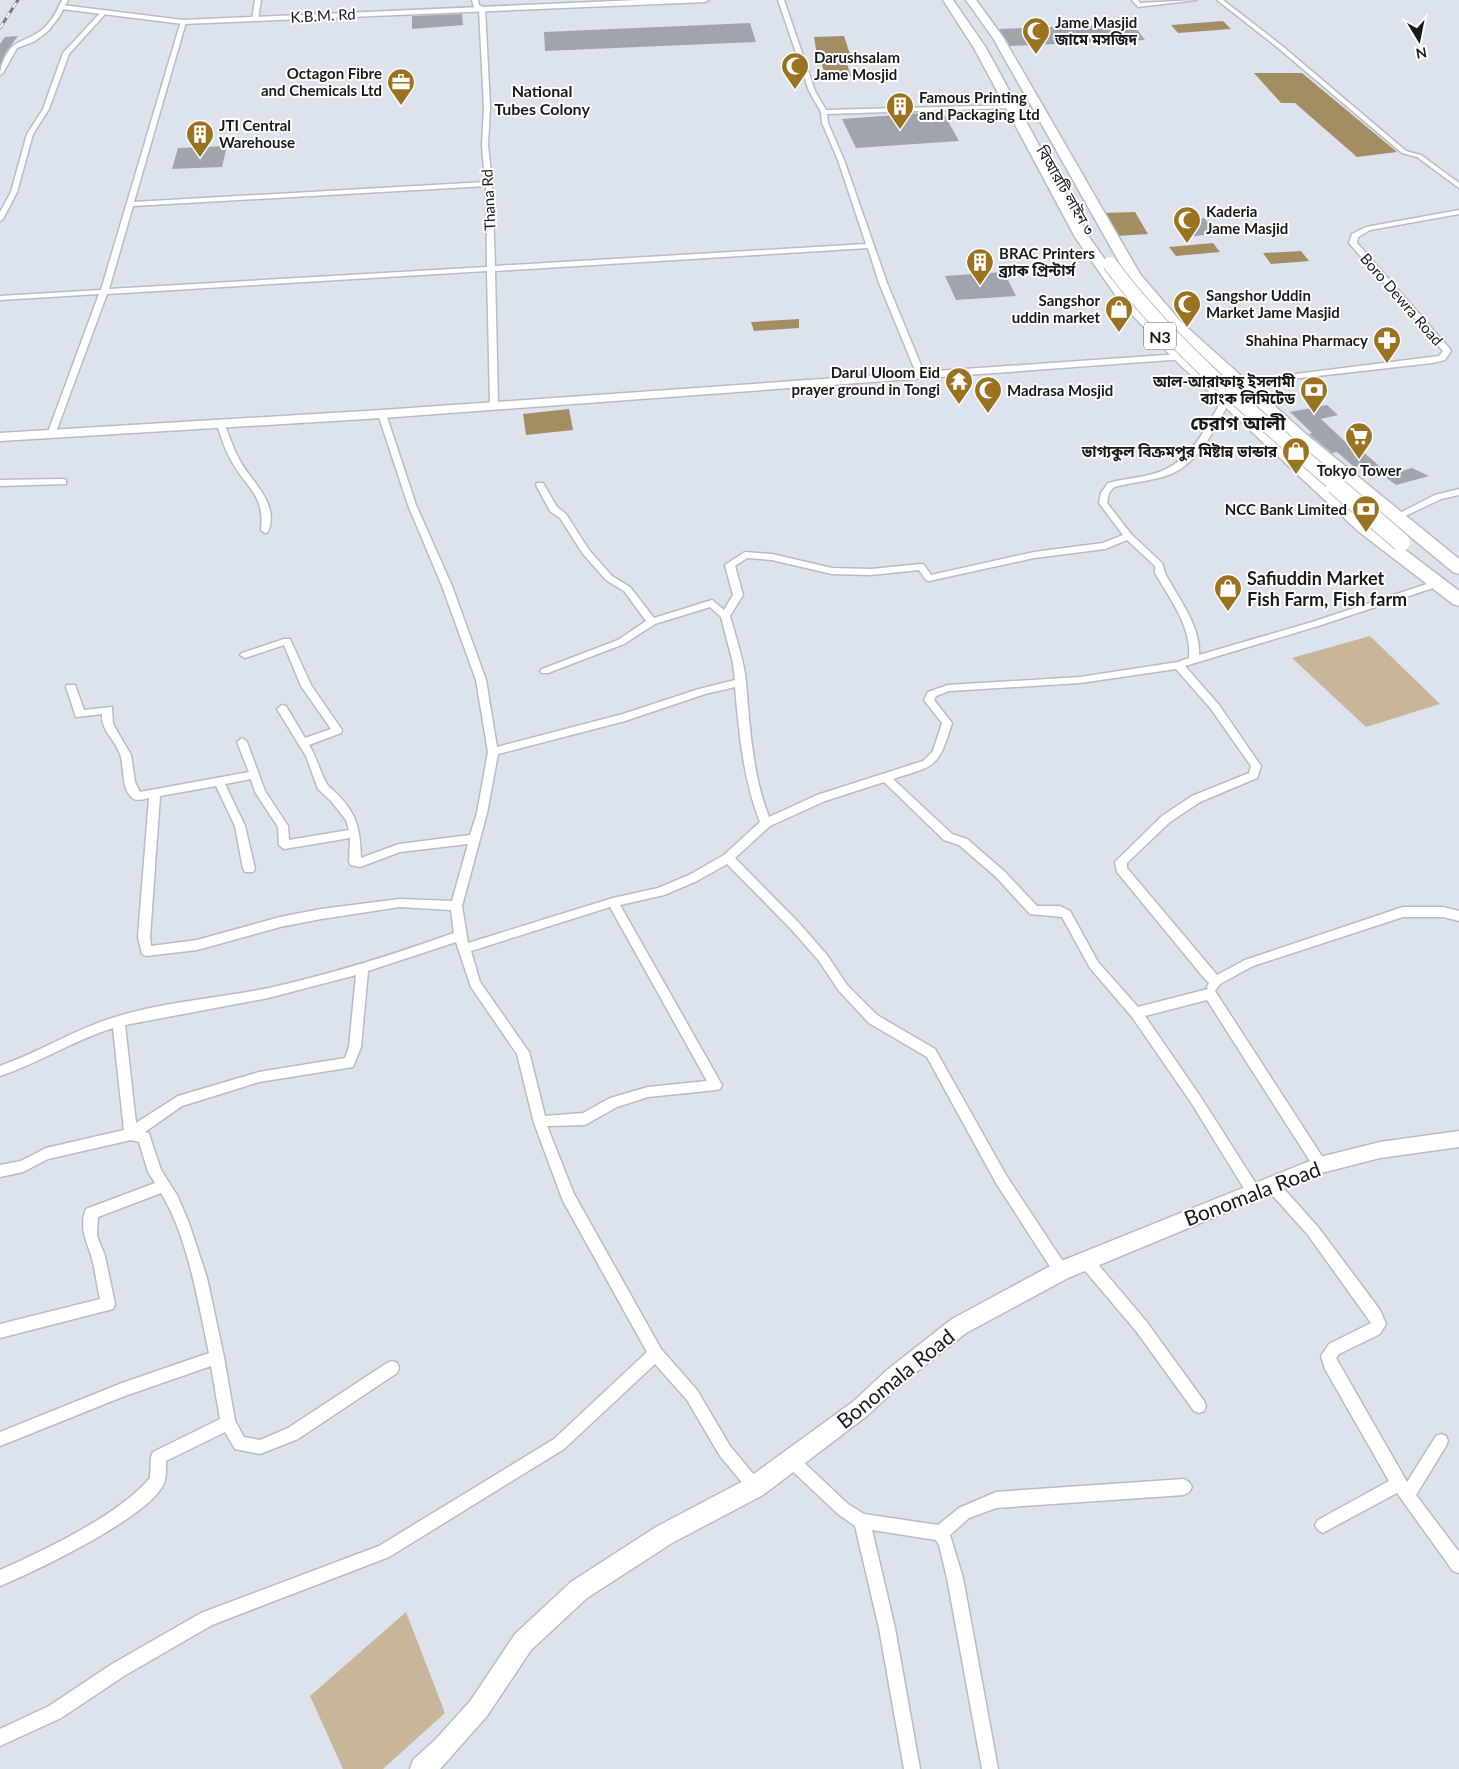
<svg xmlns="http://www.w3.org/2000/svg" width="1459" height="1769" font-family="Lato,'Noto Sans Bengali',sans-serif">
  <style>
    .green { fill: #c7b69a }
    .water { fill: #a48c63 }
    .building { fill: #9fa4ad }
    .lines { fill: none; stroke-linecap: round; stroke-linejoin: round }
    .street-casing { stroke: #b6bcc5; stroke-width: 3 }
    .secondary-casing { stroke: #b6bcc5; stroke-width: 3 }
    .highway-casing { stroke: #b6bcc5; stroke-width: 3 }
    .street { fill: #fff; fill-rule: evenodd }
    .secondary { fill: #fff; fill-rule: evenodd }
    .highway { fill: #fff; fill-rule: evenodd }
    .rail-casing { stroke: #787c82; stroke-width: 3 }
    .rail { stroke: #fff; stroke-width: 2; stroke-dasharray: 6; stroke-linecap: butt }
    .highway-bridge-far1-casing { stroke: #b6bcc5; stroke-width: 16; stroke-linecap: butt }
    .highway-bridge-casing { stroke: #b6bcc5; stroke-width: 20; stroke-linecap: butt }
    .highway-bridge-far1 { stroke: #fff; stroke-width: 14 }
    .highway-bridge { stroke: #fff; stroke-width: 18 }
    .labels { text-anchor: middle; dominant-baseline: central; stroke-width: 4; stroke-linejoin: round; paint-order: stroke }
    .far-street-label { font-size: 15px; fill: #181a1d; stroke: #fff }
    .far-poi-label { font-size: 15px; font-weight: bold; fill: #181a1d; stroke: #fff; text-anchor: start }
    .far-neighbourhood-label { font-size: 16px; font-weight: bold; fill: #181a1d; stroke: #fff }
    .shield { fill: #fff; stroke: #5d5f61; stroke-width: 1 }
    .shield-label { font-size: 16px; font-weight: bold; fill: #181a1d }
    .poi-label { font-size: 18px; font-weight: bold; fill: #181a1d; stroke: #fff; text-anchor: start }
    .far-district-label { font-size: 19px; font-weight: bold; fill: #181a1d; stroke: #fff }
    .near-street-label { font-size: 21px; fill: #181a1d; stroke: #fff }
  </style>
  <rect width="100%" height="100%" fill="#dde3ed"/>
  <path class="green" d="M1370 636 1440 704 1366 727 1292 658Z
    M406 1612 445 1713 383 1769H343L310 1696Z"/>
  <path class="water" d="M1223 21 1231 29 1178 33 1171 25Z
    M844 36 850 54 817 55 814 37Z
    M846 61 851 76 826 77 821 62Z
    M1254 73H1302L1397 152 1357 157 1295 103H1281Z
    M1135 212 1148 234 1116 236 1104 213Z
    M1213 243 1220 252 1176 256 1169 247Z
    M1301 251 1309 261 1271 264 1263 253Z
    M799 319V328L754 331 751 322Z
    M569 409 573 430 526 435 523 414Z"/>
  <path class="building" d="M462 14 463 25 412 29V16Z
    M750 23 756 42 545 51 544 32Z
    M1133 24 1145 40 1010 46 999 29Z
    M18 36 6 52 0 65V44L5 37Z
    M936 112H943L959 141 856 148 842 119Z
    M227 146 222 167 172 169 178 148Z
    M1204 218 1218 233 1189 237 1175 222Z
    M1004 272 1016 296 956 300 945 276Z
    M1327 405 1338 415 1321 419 1354 450 1360 449 1385 471 1372 474 1362 465 1354 467 1337 452 1332 453 1309 434 1312 433 1290 412Z
    M1412 468 1429 476 1396 485 1384 476Z"/>
  <g class="lines">
    <g class="street-casing">
      <path id="street" d="M62 0H68L59 17 48 31 35 41 17 48 3 73 0 75C0 66 6 53 12 47 18 41 34 37 43 29 52 21 57 11 62 0Z
        M255 0H261L258 19 255 21 252 19Z
        M472 0H478L479 5 485 8 490 107 488 145 492 184 495 266 866 244 838 160 822 123 821 112 809 91 778 0H784L815 91 826 110 1013 105V107L1011 108 827 114 828 123 844 160 887 283 925 375 924 377 917 375 879 283 868 248 495 271 498 405 494 407 490 405 487 271 107 294 56 432 52 435 49 434 48 432 99 294 0 300V296L101 290 181 21 186 22 134 202 485 182 482 145 484 107 479 9 474 7ZM486 186 487 267 109 289 133 206Z
        M1132 0H1138L1140 3 1196 0 1138 7Z
        M1217 0H1223L1281 45 1406 151 1421 155 1459 183V188L1417 157 1402 153 1277 47Z
        M102 11 107 12 69 54 49 109 33 134 17 192 3 219 0 221V212L11 192 27 134 43 109 63 53Z
        M1459 210V214L1370 230 1358 237 1357 243 1450 349 1451 351 1445 360 1432 363 1238 385 1237 383 1241 381 1439 356 1443 351 1349 243 1352 234 1366 227Z
        M1224 397 1231 399C1216 426 1201 461 1171 474 1153 481 1133 482 1114 487L1109 493 1107 503 1131 534 1162 563 1165 573C1178 598 1201 626 1199 655L1312 622 1433 582H1439L1441 584 1439 586 1318 626 1185 666 1219 705 1261 766 1257 778 1200 802 1170 822 1127 863V868L1217 975 1245 960 1403 907H1443L1459 911V921L1443 917H1403L1253 966 1220 984 1215 991 1325 1161 1327 1165 1325 1169 1320 1171 1315 1169 1207 1000 1145 1016 1200 1096 1258 1187 1260 1191 1258 1195 1253 1197 1248 1195 1192 1104 1132 1017 1090 968 1062 917 1030 914 996 877 959 845 944 840 884 782 825 801 770 826 735 858 799 923 827 955 847 985 877 1015 935 1049 1006 1175 1066 1266 1068 1271 1066 1276 1061 1278 1056 1276 996 1183 927 1057 869 1023 839 991 819 961 791 929 727 864 697 881 664 895 620 905 722 1085 720 1089 716 1090 648 1097 617 1107 585 1125 547 1126 574 1194 661 1349 697 1390 730 1446 760 1482 763 1487 760 1492 755 1495 750 1492 720 1456 687 1400 655 1364 564 1449 389 1557 212 1625 124 1676 61 1718 0 1746V1729L49 1706 112 1664 201 1613 379 1546 554 1439 647 1352 563 1201 534 1123 517 1054 471 987 456 942 368 971 361 1047 353 1067 259 1082 182 1106 145 1132 149 1133 150 1137 161 1170 177 1195 189 1223 207 1278 224 1357 235 1421 244 1437 260 1440 288 1428 387 1363 392 1361 397 1363 399 1368 397 1373 298 1439 260 1454 235 1449 225 1432 166 1461C166 1470 167 1479 162 1487 144 1519 36 1571 0 1586V1570C45 1550 119 1515 150 1478L151 1457 153 1452 220 1419 211 1366 122 1397 0 1446V1432L122 1383 209 1353C198 1302 188 1237 161 1193L98 1217 97 1236 105 1256 115 1304 113 1309 0 1338V1324L100 1299C97 1285 95 1269 91 1255 86 1240 79 1226 86 1209L155 1183 148 1172 139 1142 131 1140 48 1159 23 1172 0 1177V1165L21 1161 46 1148 124 1130 113 1028C74 1040 39 1063 0 1076V1066C40 1052 75 1029 115 1017 163 1002 219 998 269 988 332 974 392 955 454 933L451 910 400 907 321 919 280 927 197 950 146 956 142 954 138 937 149 798C145 799 138 801 134 799 120 790 125 766 120 754 115 739 101 731 102 714L76 717 66 687 67 685H75L84 710 112 707 113 724 131 755 135 782 140 792 249 772 237 742 242 738 247 742 265 791 288 826 289 840 349 830 346 820 331 801 318 789 306 756 277 709 282 705 286 706 305 738 331 729 301 686 284 645 245 658 240 655 242 653 284 639H290L311 685 342 730 341 733 309 745C317 757 320 773 327 784 329 788 335 791 338 795 358 816 360 830 361 858L399 844 470 835 477 813 488 752 476 680 442 586 408 505 378 414 379 412 386 414 416 505 452 586 486 680 497 747 623 714 699 689 735 680 733 663 721 617 710 607 655 624 624 644 548 673H542L540 671 542 669 618 640 646 621 624 591 606 580 583 554 560 518 550 511 536 485 537 483H543L557 507 566 514 589 550 612 576 630 587 654 618 712 600 724 610 733 595 725 565 745 552 772 554 832 568 871 569 921 564 924 565 931 575 1034 552 1103 543 1123 535 1099 503 1101 493 1108 483C1123 479 1139 478 1153 474 1192 463 1205 428 1224 397ZM1127 540 1155 566V573C1170 599 1192 627 1189 658L1178 662 1080 677 948 685 928 692 924 700 942 723 933 751 923 761 817 795 769 817C752 774 750 727 746 682 744 661 736 638 730 616L743 595 735 566 747 558 772 560 832 574 871 575 919 570 926 580 929 581 1034 558 1105 549ZM1176 669 1211 709 1251 766 1249 773 1192 796 1162 816 1115 862 1117 872 1204 978 1209 983 1207 987 1208 989 1138 1007 1098 962 1070 911 1060 906H1037L1004 871 967 839 952 834 893 779C937 765 938 768 952 723L934 700 936 696 949 691 1080 683ZM735 687C739 732 743 779 760 822L724 855 689 875 658 888 613 898 468 943 462 906 487 813 498 754 625 721 705 694ZM251 779 255 792 278 827 279 845 284 849 350 838 349 862 351 865 360 867 400 852 468 844 452 901 400 899 321 909 280 917 197 940 151 946 150 937 160 796 216 786 235 826 243 869 245 872H253L255 869 245 826 225 784ZM610 907 707 1081 648 1087 610 1098 583 1113 545 1116 529 1052 480 982 471 951ZM356 975 349 1047 345 1058 259 1072 178 1096 136 1123 125 1025 268 998Z
        M217 421H220L224 423C229 435 233 448 239 459 251 482 280 503 268 532L265 533 261 530C265 493 246 489 231 460 224 448 221 435 216 423Z
        M63 479 66 480V484L0 486V480Z
        M1459 489V495L1441 499 1399 519 1396 520 1392 517 1435 495Z
        M1271 1178 1276 1180 1318 1227 1380 1310 1386 1324 1380 1334 1339 1354 1336 1358 1407 1482 1436 1436 1441 1434 1446 1436 1448 1441 1446 1446 1416 1495 1459 1552V1573L1453 1571 1397 1493 1328 1530 1323 1533 1318 1530 1315 1525 1318 1520 1389 1481 1325 1369 1321 1356 1329 1344 1371 1323 1308 1235 1266 1188 1264 1184 1266 1180Z
        M1086 1255 1091 1256 1146 1321 1204 1401 1206 1406 1204 1411 1199 1413 1194 1411 1136 1331 1081 1266 1079 1261 1081 1256Z
        M792 1454 797 1456 848 1504 864 1514 938 1525 959 1508 996 1492 1184 1479 1189 1482 1192 1487 1189 1492 1184 1495 996 1508 969 1518 950 1535 963 1578 998 1769H982L947 1578 939 1545 936 1540 872 1530 895 1628 920 1769H904L879 1628 855 1526 838 1514 787 1466 785 1461 787 1456Z"/>
    </g>
    <g class="secondary-casing">
      <path id="secondary" d="M638 0H709L705 2 183 24 62 9 58 7 62 5 183 20Z
        M1180 354 1184 355V359L382 418 0 441V433L382 410Z
        M1459 1131V1147L1380 1158 1321 1173 1068 1278 966 1333 901 1384 868 1415 763 1495 672 1543 587 1598 531 1650 487 1716 440 1769H410L413 1760 436 1739 471 1700 515 1634 571 1582 656 1527 747 1479 854 1401 887 1370 952 1319 1054 1264 1320 1157 1380 1142Z"/>
    </g>
    <g class="highway-casing">
      <path id="highway" d="M943 0H953L986 48 1089 237 1131 297 1185 354 1370 523 1459 591V606L1453 604 1358 531 1175 360 1121 303 1075 237 974 48Z
        M966 0H976L1003 37 1140 274 1181 322 1307 435 1459 559V574L1453 572 1295 441 1171 328 1127 276 993 38Z"/>
    </g>
    <use href="#street" class="street"/>
    <use href="#secondary" class="secondary"/>
    <use href="#highway" class="highway"/>
    <g class="rail-casing">
      <path id="rail" d="M0 28 18 0"/>
    </g>
    <use href="#rail" class="rail"/>
    <g class="highway-bridge-far1-casing">
      <path id="highway-bridge-far1" d="M1110 264C1173 349 1258 417 1337 486"/>
    </g>
    <g class="highway-bridge-casing">
      <path id="highway-bridge" d="M1335 485 1401 542"/>
    </g>
    <use href="#highway-bridge-far1" class="highway-bridge-far1"/>
    <use href="#highway-bridge" class="highway-bridge"/>
  </g>
  <defs>
    <g id="mosque-pin" transform="scale(1.4375)"><path d="M0 17L-7.5 6A9.5 9.5 0 1 1 7.5 6Z" fill="#9b7320" stroke="#fff"/><path d="M3.5-4.9A6 6 0 1 0 3.5 4.9A5 5 0 1 1 3.5-4.9Z" fill="#fff"/></g>
    <g id="office-pin" transform="scale(1.4375)"><path d="M0 17L-7.5 6A9.5 9.5 0 1 1 7.5 6Z" fill="#9b7320" stroke="#fff"/><path d="M-6-3h4V-5.5h4V-3h4V5H-6ZM-1-4.5V-3h2v-1.5ZM-6 0V1H6V0Z" fill="#fff"/></g>
    <g id="building-pin" transform="scale(1.4375)"><path d="M0 17L-7.5 6A9.5 9.5 0 1 1 7.5 6Z" fill="#9b7320" stroke="#fff"/><path d="M-4-6H4V6H1V3H-1V6H-4ZM-2.5-4.3h1.7v1.8h-1.7ZM.8-4.3h1.7v1.8H.8ZM-2.5-1h1.7V.8h-1.7ZM.8-1h1.7V.8H.8Z" fill="#fff"/></g>
    <g id="shop-pin" transform="scale(1.4375)"><path d="M0 17L-7.5 6A9.5 9.5 0 1 1 7.5 6Z" fill="#9b7320" stroke="#fff"/><path d="M-5-2.5h2.3a2.7 3.5 0 0 1 5.4 0H5L5.5 6h-11ZM-1.5-2.5h3a1.5 2.3 0 0 0-3 0Z" fill="#fff"/></g>
    <g id="pharmacy-pin" transform="scale(1.4375)"><path d="M0 17L-7.5 6A9.5 9.5 0 1 1 7.5 6Z" fill="#9b7320" stroke="#fff"/><path d="M-2-6h4v4h4v4h-4v4h-4v-4h-4v-4h4Z" fill="#fff"/></g>
    <g id="temple-pin" transform="scale(1.4375)"><path d="M0 17L-7.5 6A9.5 9.5 0 1 1 7.5 6Z" fill="#9b7320" stroke="#fff"/><path d="M0-6L5-2H3V0L6.5 2.5H4V6H1.5V3h-3V6H-4V2.5H-6.5L-3 0V-2H-5Z" fill="#fff"/></g>
    <g id="bank-pin" transform="scale(1.4375)"><path d="M0 17L-7.5 6A9.5 9.5 0 1 1 7.5 6Z" fill="#9b7320" stroke="#fff"/><path d="M-6-4H6V4H-6ZM0-2.3a2.3 2.3 0 1 0 0 4.6a2.3 2.3 0 1 0 0-4.6Z" fill="#fff"/></g>
    <g id="supermarket-pin" transform="scale(1.4375)"><path d="M0 17L-7.5 6A9.5 9.5 0 1 1 7.5 6Z" fill="#9b7320" stroke="#fff"/><path d="M-6-5.5h2.5l.6 2H6L4.5 2H-2.5L-4.4-4H-6ZM-1.5 3.2a1.3 1.3 0 1 0 .1 0ZM3 3.2a1.3 1.3 0 1 0 .1 0Z" fill="#fff"/></g>
  </defs>
  <g fill-rule="evenodd">
    <use href="#mosque-pin" x="1036" y="31"/>
    <use href="#mosque-pin" x="795" y="66"/>
    <use href="#office-pin" x="401" y="82"/>
    <use href="#building-pin" x="900" y="106"/>
    <use href="#building-pin" x="200" y="134"/>
    <use href="#mosque-pin" x="1187" y="220"/>
    <use href="#building-pin" x="980" y="262"/>
    <use href="#mosque-pin" x="1187" y="304"/>
    <use href="#shop-pin" x="1119" y="309"/>
    <use href="#pharmacy-pin" x="1387" y="340"/>
    <use href="#temple-pin" x="959" y="381"/>
    <use href="#mosque-pin" x="988" y="390"/>
    <use href="#bank-pin" x="1314" y="390"/>
    <use href="#supermarket-pin" x="1359" y="436"/>
    <use href="#shop-pin" x="1296" y="451"/>
    <use href="#bank-pin" x="1366" y="509"/>
    <use href="#shop-pin" x="1228" y="588"/>
  </g>
  <g class="labels">
    <g class="far-street-label">
      <text transform="translate(323 15) rotate(-3)">K.B.M. Rd</text>
      <text transform="translate(1066 190) rotate(60)">বিআরটি লাইন ৩</text>
      <text transform="translate(488 200) rotate(-93)">Thana Rd</text>
      <text transform="translate(1402 299) rotate(49)">Boro Dewra Road</text>
    </g>
    <g class="far-poi-label">
      <text x="1055" y="22">Jame Masjid<tspan x="1055" dy="17">জামে মসজিদ</tspan></text>
      <text x="814" y="57">Darushsalam<tspan x="814" dy="17">Jame Mosjid</tspan></text>
      <text x="382" y="73" text-anchor="end">Octagon Fibre<tspan x="382" dy="17">and Chemicals Ltd</tspan></text>
      <text x="919" y="97">Famous Printing<tspan x="919" dy="17">and Packaging Ltd</tspan></text>
      <text x="219" y="125">JTI Central<tspan x="219" dy="17">Warehouse</tspan></text>
      <text x="1206" y="211">Kaderia<tspan x="1206" dy="17">Jame Masjid</tspan></text>
      <text x="999" y="253">BRAC Printers<tspan x="999" dy="17">ব্র্যাক প্রিন্টার্স</tspan></text>
      <text x="1206" y="295">Sangshor Uddin<tspan x="1206" dy="17">Market Jame Masjid</tspan></text>
      <text x="1100" y="300" text-anchor="end">Sangshor<tspan x="1100" dy="17">uddin market</tspan></text>
      <text x="1368" y="340" text-anchor="end">Shahina Pharmacy</text>
      <text x="940" y="372" text-anchor="end">Darul Uloom Eid<tspan x="940" dy="17">prayer ground in Tongi</tspan></text>
      <text x="1295" y="381" text-anchor="end">আল-আরাফাহ্ ইসলামী<tspan x="1295" dy="17">ব্যাংক লিমিটেড</tspan></text>
      <text x="1007" y="390">Madrasa Mosjid</text>
      <text x="1277" y="451" text-anchor="end">ভাগ্যকুল বিক্রমপুর মিষ্টান্ন ভান্ডার</text>
      <text x="1359" y="470" text-anchor="middle">Tokyo Tower</text>
      <text x="1347" y="509" text-anchor="end">NCC Bank Limited</text>
    </g>
    <g class="far-neighbourhood-label">
      <text x="542" y="90">National<tspan x="542" dy="18">Tubes Colony</tspan></text>
    </g>
    <rect class="shield" x="1144" y="322.5" width="32" height="27" rx="4"/>
    <g class="shield-label">
      <text x="1160" y="336">N3</text>
    </g>
    <g class="poi-label">
      <text x="1247" y="578">Safiuddin Market<tspan x="1247" dy="21">Fish Farm, Fish farm</tspan></text>
    </g>
    <g class="far-district-label">
      <text x="1238" y="422">চেরাগ আলী</text>
    </g>
    <g class="near-street-label">
      <text transform="translate(1252 1193) rotate(-21)">Bonomala Road</text>
      <text transform="translate(895 1378) rotate(-39)">Bonomala Road</text>
    </g>
  </g>
  <g transform="translate(1419 40) rotate(170)" stroke="#ffffff" stroke-width="4" paint-order="stroke">
  <path d="M0-4L9 19L0 12L-9 19Z" fill="#181a1d"/>
  <text y="-8" font-size="14" font-weight="bold" text-anchor="middle" fill="#181a1d">N</text>
  </g>
</svg>
